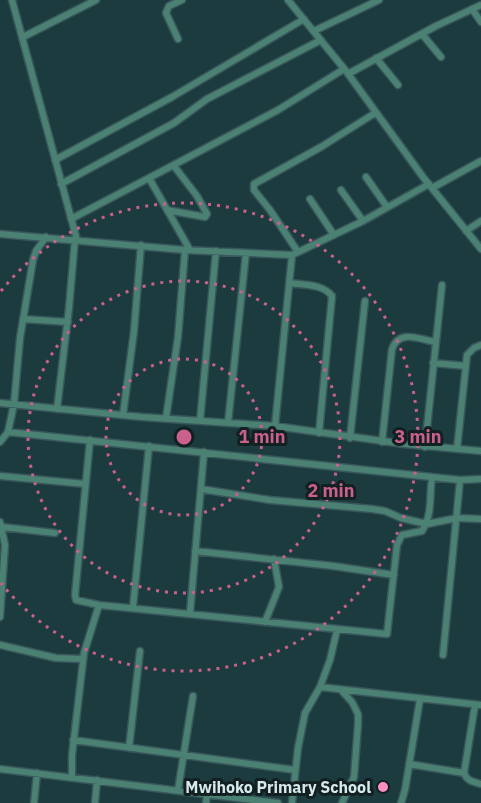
<svg xmlns="http://www.w3.org/2000/svg" width="481" height="803" font-family="'IBM Plex Sans',sans-serif">
  <style>
    .lines { fill: none; stroke-linecap: round; stroke-linejoin: round }
    .street-casing { stroke: #39575b; stroke-width: 9 }
    .street { stroke: #4a8173; stroke-width: 6 }
    .ring { fill: none; stroke: #ca618d; stroke-width: 3; stroke-dasharray: 3 6 }
    .poi-dot { fill: #fc8fc2; stroke: #122021; stroke-width: 2 }
    .labels { text-anchor: middle; dominant-baseline: central; stroke-width: 6; stroke-linejoin: round; paint-order: stroke }
    .poi-label { font-size: 16px; font-weight: bold; fill: #d8e9eb; stroke: #122021; text-anchor: end }
    .centre { fill: #ca618d; stroke: #122021; stroke-width: 3 }
    .ring-label { font-size: 18px; text-anchor: middle; font-weight: bold; fill: #ca618d; stroke: #122021; stroke-width: 6; stroke-linejoin: round; paint-order: stroke }
  </style>
  <rect width="100%" height="100%" fill="#1b3b3f"/>
  <g class="lines">
    <g class="street-casing">
      <path id="street" d="M12 0 77 240
        M288 0 346 71 423 177 481 249
        M472 9 481 22
        M314 31 379 0
        M422 34 441 57
        M23 37 96 0
        M178 39 166 13 169 6 182 0
        M376 58 398 85
        M348 74 436 26 481 5
        M55 160 172 97 304 19
        M366 177 387 207
        M149 178 190 250
        M61 184 174 123 207 99 321 40
        M432 188 481 161
        M341 190 363 221
        M310 199 334 235
        M167 210 205 217 207 214 197 196 174 166
        M71 219 278 110 344 69
        M466 231 481 221
        M0 234 185 250 292 255 363 221 429 184
        M298 252 270 210 254 190V184L321 147 375 113
        M290 283C305 285 323 284 332 296L319 433
        M23 319 68 322
        M433 363 466 366
        M0 403 142 417 275 426 404 444 481 451
        M57 409 69 308 75 239
        M123 415 134 331 141 245
        M166 418 178 337 185 250
        M200 421 216 251
        M228 423 246 253
        M275 426 292 255
        M8 432 460 480 481 479
        M350 438 365 301
        M90 440 75 595 76 600 99 605 387 634 397 545 402 535 422 531C433 514 429 496 432 478
        M0 442 8 432 14 404 20 338 33 260 36 251 46 237
        M382 442 392 349C399 329 419 339 435 342
        M425 447 442 285
        M457 449 467 355 474 348 481 345
        M0 476 86 484
        M201 489 270 500 372 509 385 511 401 518 427 524 457 518 481 519
        M0 522 5 545 0 617
        M2 527 55 533
        M195 551 333 566 394 575
        M133 607 149 446
        M190 613 204 452
        M265 622 279 587 274 559
        M0 645 56 658 83 659
        M443 655 460 480
        M320 687 481 705
        M341 690 352 702 358 714V725L354 777 342 803
        M475 705 464 773C467 781 473 782 481 784
        M73 740 295 770
        M129 748 140 651
        M409 764 464 773
        M0 769 278 803
        M72 777V755L84 653 99 605
        M178 790 193 696
        M34 803 37 773
        M95 803 97 780
        M206 803 207 794
        M292 803 298 748 305 713 320 687 330 660 337 630
        M401 803 405 790 420 699"/>
    </g>
    <use href="#street" class="street"/>
  </g>
  <g class="ring">
    <circle cx="184" cy="437" r="78"/>
    <circle cx="184" cy="437" r="156"/>
    <path d="M1 291A234 234 0 1 1 1 583"/>
  </g>
  <circle class="poi-dot" cx="383" cy="787" r="6"/>
  <g class="labels">
    <g class="poi-label">
      <text x="371" y="787">Mwihoko Primary School</text>
    </g>
  </g>
  <circle cx="184" cy="437" r="9" class="centre"/>
  <g class="ring-label">
    <text x="262" y="443">1 min</text>
    <text x="418" y="443">3 min</text>
    <text x="331" y="497">2 min</text>
  </g>
</svg>
